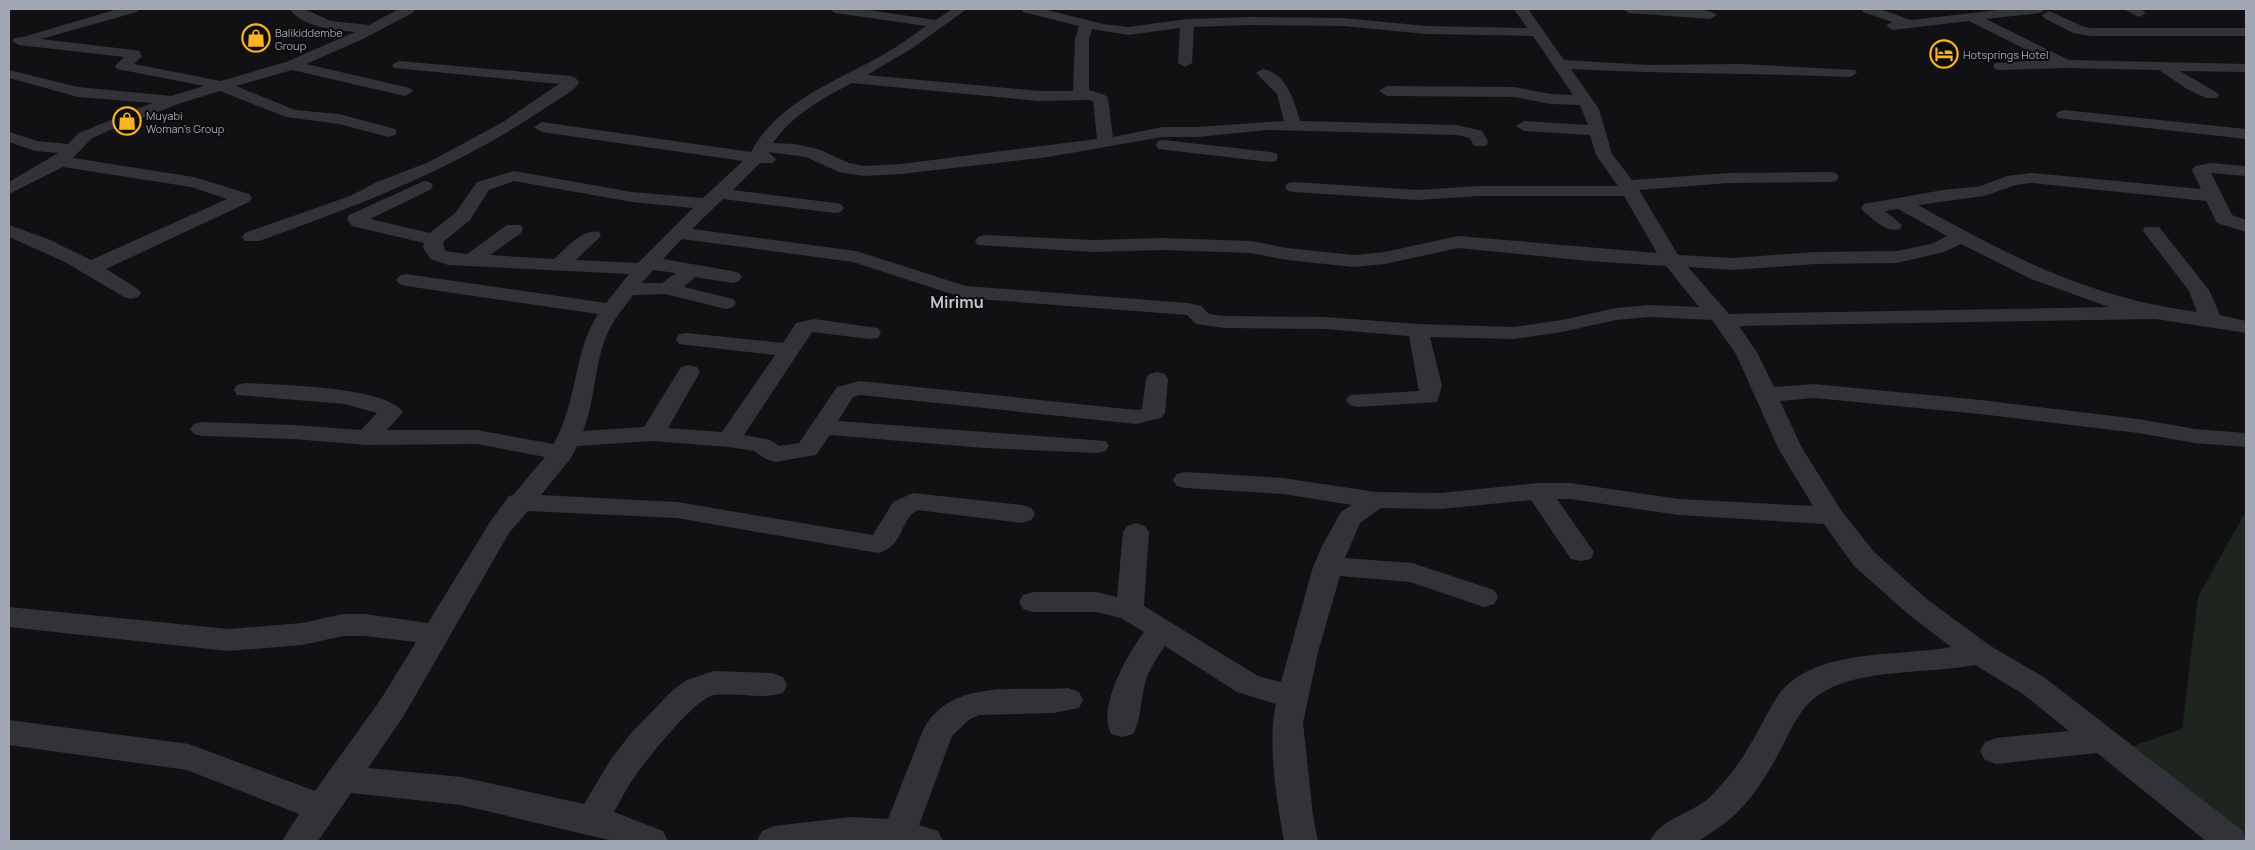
<svg xmlns="http://www.w3.org/2000/svg" width="2255" height="850" font-family="Manrope,sans-serif">
  <style>
    .green { fill: #1d251e }
    .lines { fill: none; stroke-linecap: round; stroke-linejoin: round }
    .minor { fill: #323338; fill-rule: evenodd }
    .labels { text-anchor: middle; dominant-baseline: central; stroke-width: 4; stroke-linejoin: round; paint-order: stroke }
    .far-poi-label { font-size: 11px; fill: #a1a7b4; stroke: #0c0c0d; text-anchor: start }
    .quarter-label { font-size: 16px; font-weight: bold; fill: #c3c6d0; stroke: #0c0c0d }
  </style>
  <rect width="100%" height="100%" fill="#111113"/>
  <path class="green" d="M2246 511V841L2217 821 2127 748 2182 729 2198 597Z"/>
  <g class="lines">
    <path class="minor" d="M118 9H139L137 12 41 39 134 50 139 51 142 56 134 64 221 81 286 62 355 32C335 30 301 27 290 9H304L331 21 369 25 399 9H415L414 12 363 39 306 64 410 88 413 91 405 96 292 70 236 86 295 110 339 114 395 129 397 132 395 135 389 137 339 124 286 117 220 91 181 103 108 131 91 139 73 158 194 177 249 194 252 198 249 202 106 269 138 289 141 293 138 297 131 299 124 297 65 262 9 237V225L48 239 91 260 227 199 191 187 63 167 9 194V182L58 153 35 151 9 142V132L37 141 68 144 79 133 152 103 78 97 9 78V70L78 87 171 96 204 86 117 69 115 66 124 57 19 45 12 41 14 38 23 37Z
      M829 9H861L936 20 952 9H967L911 49 867 75 1039 91H1073L1075 39 1079 26 1023 12 1022 9H1043L1103 24 1128 27 1187 19 1249 17 1343 18 1427 26 1527 28 1514 9H1528L1564 60 1649 65 1740 64 1855 70 1857 73 1850 77C1757 73 1664 74 1571 69L1599 109 1612 154 1632 180 1729 173 1830 172 1836 173 1839 177 1836 181 1830 182 1729 183 1639 190 1678 255 1734 258 1815 252 1897 251 1931 244 1947 236 1898 209 1885 211 1902 225 1900 229C1885 233 1875 220 1864 212L1861 208 1864 204 1943 190 1981 186 2007 176 2031 173 2201 189 2192 170 2195 166 2211 163 2246 166V176L2211 173 2232 215 2246 220V232L2217 223 2206 201 2031 183 2016 185 1984 196 1918 205C2011 257 2090 298 2197 312L2189 291 2143 231 2145 227H2159L2209 290 2220 315 2246 321V333L2156 319 1739 326 1758 354 1774 387 1814 384 1980 400 2138 419 2195 429 2246 433V447L2195 443 2138 433 1980 414 1814 398 1780 401 1802 448 1841 510 1874 552 1928 600 1989 645 2045 678 2243 831 2246 841H2206L2097 753 1996 764 1985 760 1980 751 1985 742 1996 738 2069 731 2023 694 1975 665C1929 674 1858 668 1820 694 1800 707 1792 728 1781 749 1765 779 1745 812 1715 830 1709 834 1702 840 1695 841 1682 844 1664 841 1650 841 1660 818 1695 813 1712 795 1725 781 1738 766 1747 750 1758 733 1766 714 1777 697 1811 647 1899 657 1951 647L1908 614 1854 566 1824 524 1679 515 1570 499H1557L1594 552 1591 559 1581 561 1571 559 1531 500 1440 509 1381 508 1360 523 1345 558 1412 563 1494 590 1498 597 1494 604 1484 607 1410 582 1340 576 1318 652 1303 723 1313 815 1318 841H1284C1277 804 1267 741 1276 704L1237 692 1165 646C1156 659 1147 672 1144 688 1140 704 1141 720 1133 734L1122 737 1111 734C1097 707 1127 655 1144 632L1121 618 1096 612H1033L1023 609 1019 602 1023 595 1033 592H1096L1117 597 1123 532 1127 526 1136 523 1145 526 1149 532 1144 606 1258 676 1281 682 1313 567 1322 546 1341 512 1352 505 1283 494 1186 488 1177 486 1173 480 1177 474 1186 472 1283 478 1376 492 1440 493 1538 483H1570L1679 499 1813 506 1778 448 1736 354 1712 320 1650 317 1616 320 1562 332 1514 339 1430 337 1442 386 1437 402 1358 407 1350 405 1346 400 1350 395 1419 391 1409 336 1325 329 1224 328 1196 324 1187 315 964 298 853 262 682 239 663 259 732 271 739 273 742 277 739 281 732 283 695 277 684 287 733 299 736 303 733 307 726 309 665 294 633 295C625 306 615 318 609 330 594 361 596 399 583 431L644 427 681 367 689 365 697 367 700 372 668 428 722 432 775 355 687 345 679 344 676 339 679 334 687 333 783 343 796 323 814 319 870 327 878 328 881 333 878 338 870 339 812 332 744 435 770 440 779 446 799 443 837 387 860 381 1136 410 1142 409 1146 379 1149 374 1157 372 1165 374 1168 379 1165 413 1161 418 1136 424 860 395 853 397 838 421 1106 441 1109 446 1106 451 1097 453 984 448 830 435 816 455 775 462 766 459 754 451 729 447 652 441 577 446 571 458 541 495 677 502 873 535 893 502 913 493 1022 505 1031 508 1035 514 1031 520 1022 523 917 510C898 522 905 546 878 553L677 518 528 511 509 533 403 717 368 768 461 777 584 804 611 759 632 732 674 689 687 680 714 671 772 673 783 677 787 685 783 693C760 700 737 692 714 695 696 697 647 759 635 776 627 787 621 800 614 812L663 831 668 841H613L461 805 351 793 318 841H282L299 814 187 770 9 745V720L189 744 315 791 381 699 416 642 365 636H343L302 645 228 651 9 627V607L228 629 302 623 343 614H365L428 623 490 522 509 496 513 495 545 457 477 444 367 445 293 439 202 436 194 434 190 429 194 424 202 422 293 425 361 430 377 413 345 404 237 395 234 390 237 385 245 383C278 385 385 386 403 412L387 430H477L554 444C558 435 563 425 566 415 578 379 577 348 598 314L406 286 399 284 396 280 399 276 406 274 606 303 629 274 448 265 431 259 423 248 424 243 352 226 347 219 349 215 424 181 430 182 433 186 430 190 370 219 430 233 456 212 477 182 514 171 632 192 703 198 743 161 542 132 534 127 542 122 751 152C778 102 834 82 881 56 897 47 912 36 926 26L835 13ZM1249 25 1343 26 1427 34 1533 36 1573 95 1551 94 1514 87 1387 86 1379 91 1387 96 1514 97 1551 104 1580 105 1588 125 1524 121 1516 126 1524 131 1590 135 1596 155 1618 186H1479L1418 190 1294 182 1288 183 1285 187 1288 191 1294 192 1418 200 1479 196H1624L1657 253 1458 236 1385 252 1354 255 1287 248 1251 241 1163 238 1093 240 985 235 978 237 975 241 978 245 1093 252 1163 250 1251 253 1287 260 1354 267 1385 264 1458 248 1588 261 1666 266 1699 307 1650 305 1616 308 1562 320 1514 327 1418 324 1325 317 1224 316 1209 314 1201 306 1188 303 966 286 856 251 692 229 723 199 835 213 841 212 844 208 841 204 835 203 733 190 760 163H773L776 159 768 152 806 157 839 172 864 176 901 174 1048 157 1162 137H1198L1267 130 1457 135 1470 138 1474 146H1486L1488 142 1482 131 1457 125 1300 121C1294 100 1287 74 1263 69L1256 73 1277 94 1284 121 1198 127H1162L1113 137 1108 98 1105 95 1089 90V39L1092 29 1128 35 1180 28 1178 63 1185 67 1192 63 1194 27ZM852 83 1039 101 1089 100 1093 101 1097 139 901 164 864 166 849 163 818 149 795 144 773 143C792 115 823 98 852 83ZM514 181 632 202 693 208 638 263 576 260 601 236 599 232C582 228 567 248 554 259L490 255 521 233 523 229 521 225H507L467 254 445 251 443 242 470 220 489 190ZM1961 244 2031 279 2109 307 1729 314 1688 267 1734 270 1815 264 1897 263 1944 252ZM653 270 676 273 662 283H642Z
      M1622 9C1638 8 1708 5 1717 15L1710 19 1629 13Z
      M1862 9H1880L1911 20 2007 9H2046L2040 13 1986 19 2069 60 2246 64V72L2180 71 2216 92 2219 95 2216 98H2206L2187 89 2159 70 2066 68 2000 70 1995 69 1993 66 1995 63 2047 60 1969 21 1893 30 1886 26 1892 22 1863 12Z
      M2123 9H2141L2146 13 2139 17Z
      M2049 11 2082 26 2090 28H2246V36H2090L2073 33 2044 18 2042 15Z
      M399 61 571 76 576 78 579 83C571 94 553 102 542 110 455 169 357 206 259 241H245L242 237 245 233 350 196 377 182 429 162 503 122 559 84 394 68 392 65Z
      M2064 110 2246 129V139L2058 118 2056 115 2058 112Z
      M1164 140 1270 152 1276 153 1278 157 1276 161 1270 162 1158 149 1156 145 1158 141Z
      M1068 688 1079 692 1083 700 1079 708 1054 713 980 715 970 719 952 736 919 825 938 831 943 841H757L762 831 774 826 851 817 888 819 923 730C951 677 1019 692 1068 688Z"/>
  </g>
  <defs>
    <g id="shop-ring" transform="scale(1.4375)"><circle r="9.5" fill="#0c0c0d" stroke="#fbb420" stroke-width="1.5"/><path d="M-5-2.5h2.3a2.7 3.5 0 0 1 5.4 0H5L5.5 6h-11ZM-1.5-2.5h3a1.5 2.3 0 0 0-3 0Z" fill="#fbb420"/></g>
    <g id="hotel-ring" transform="scale(1.4375)"><circle r="9.5" fill="#0c0c0d" stroke="#fbb420" stroke-width="1.5"/><path d="M-6-4.5h1.5V1H6V5H4.5V3h-9V5H-6ZM-4 0a1.8 1.8 0 1 1 3.6 0ZM.5 0V-2.5h3Q6-2.5 6 0Z" fill="#fbb420"/></g>
  </defs>
  <g fill-rule="evenodd">
    <use href="#shop-ring" x="256" y="38"/>
    <use href="#hotel-ring" x="1944" y="54"/>
    <use href="#shop-ring" x="127" y="121"/>
  </g>
  <g class="labels">
    <g class="far-poi-label">
      <text x="275" y="32">Balikiddembe<tspan x="275" dy="13">Group</tspan></text>
      <text x="1963" y="54">Hotsprings Hotel</text>
      <text x="146" y="115">Muyabi<tspan x="146" dy="13">Woman's Group</tspan></text>
    </g>
    <g class="quarter-label">
      <text x="957" y="302">Mirimu</text>
    </g>
  </g>
  <rect width="2255" height="850" fill="none" stroke="#a1a7b4" stroke-width="20"/>
</svg>
